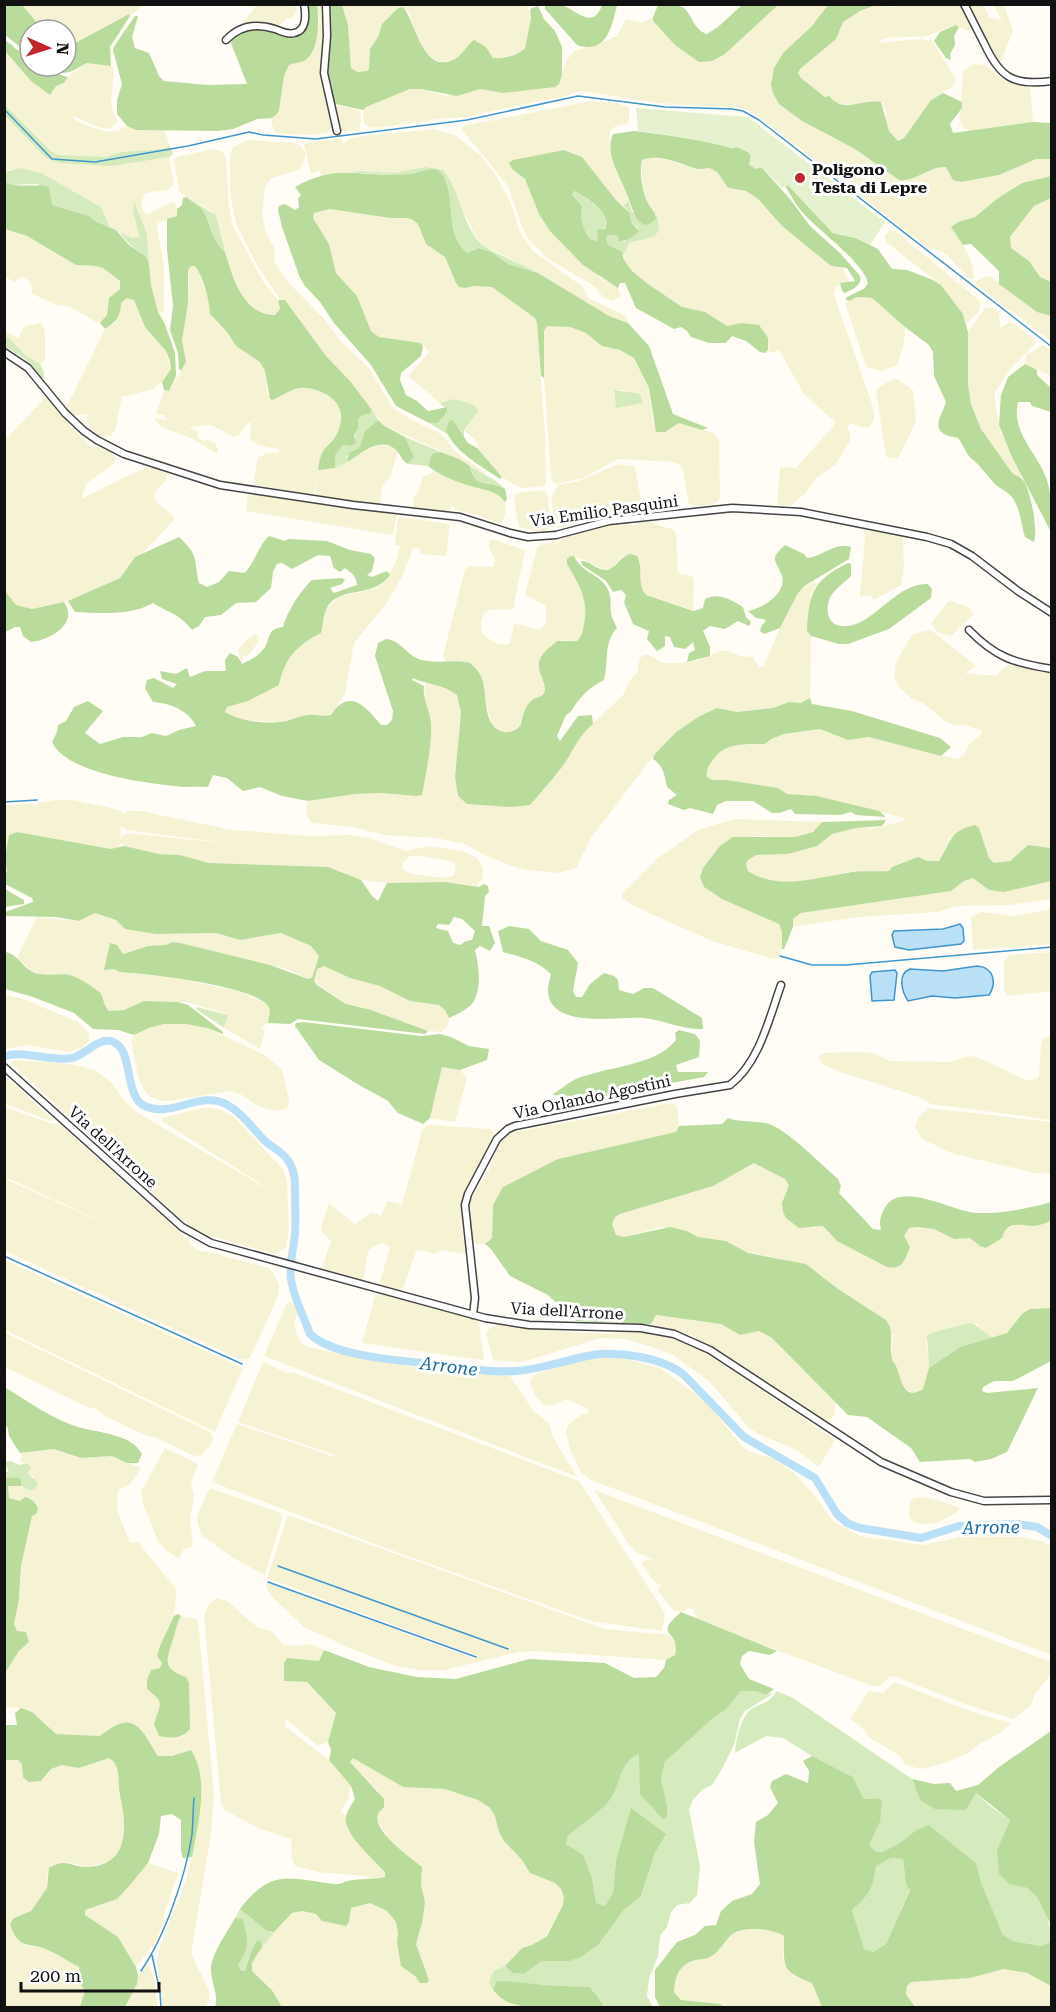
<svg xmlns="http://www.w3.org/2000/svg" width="1056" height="2012" font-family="'Roboto Serif',serif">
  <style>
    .farmland { fill: #f6f3d4; fill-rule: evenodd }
    .green { fill: #d5ebbd }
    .forest { fill: #b9dc9c; fill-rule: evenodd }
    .pitch { fill: #e6f2cf }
    .water { fill: #b9e0f7; stroke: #3f96cf; stroke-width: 1.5 }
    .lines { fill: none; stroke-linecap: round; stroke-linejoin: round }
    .stream { stroke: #3f96cf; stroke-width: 1.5 }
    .river { stroke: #b9e0f7; stroke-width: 8 }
    .minor-casing { stroke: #444; stroke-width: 9 }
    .minor { stroke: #fff; stroke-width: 6 }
    .poi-dot { fill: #c4262e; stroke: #fff; stroke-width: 2 }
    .labels { text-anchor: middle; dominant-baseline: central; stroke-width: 6; stroke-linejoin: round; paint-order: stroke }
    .poi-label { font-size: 16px; font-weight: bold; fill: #111; stroke: #fff; text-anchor: start }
    .street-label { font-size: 16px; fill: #111; stroke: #fff }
    .water-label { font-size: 18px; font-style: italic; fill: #1768a6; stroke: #fff }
  </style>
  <rect width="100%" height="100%" fill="#fffdf5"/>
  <path class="farmland" d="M899 4 961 5 973 28 966 31 956 25 926 36 885 38 878 43 921 39 929 41 931 39 956 79 953 86 931 100 904 138 898 141 889 131 884 119 887 112 883 106 884 103 870 100 853 105 837 103 829 96 825 97 801 78 798 73 800 68 836 39 843 22 850 16 875 5 895 7Z
    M22 5H143L130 16 128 14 66 48V30H43Z
    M257 5H292L298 9 291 19 287 18 278 27 242 23Z
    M317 5H324L321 74 333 127 327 133 307 135 275 133 271 121 272 118 277 114 284 76 289 65 305 60 310 55 316 41 319 24Z
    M342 5H527L531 18 525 48 522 51 498 59 493 58 486 47 454 60 441 62 432 58 425 52 414 31 410 14 403 7 398 8 382 24 378 37 370 49 369 69 367 71 358 72 351 68 348 25Z
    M778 5H828L811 27 773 93 779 104 802 121 855 149 906 181 939 167H946L953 180 961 182 999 175 1036 159H1051V176L1021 183 998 198 975 217 958 222 952 226 967 252 973 267 974 278 969 279 948 256 939 250 930 249 752 112 742 108 659 103 580 91 559 98 547 99 465 117 439 119 376 128 368 127 364 123 363 110 366 107 410 89H421L446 96 480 89 503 93 559 84 566 61 574 51 601 43 617 36 626 19 642 23 653 17V21L675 45 725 54Z
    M967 5H984L989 17 1002 20 993 5H1004L1013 31 999 66Z
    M5 51 31 81 50 95 56 86 64 83 72 73 87 63 104 64 114 67 111 105 117 121 115 125 108 129 95 126 76 117H72L82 124 107 132 119 130 127 126 136 130 164 129 170 146 162 149 121 152 105 157H70L58 155 51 151 5 105Z
    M973 64 985 65 1006 82 1030 87 1033 122 969 131 963 128 960 121 963 71Z
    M590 101 620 104 629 108V121L626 124 614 127 611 130 609 137 615 169 628 196 627 203 623 205 616 200 582 157 573 153 564 150 513 160 512 169 525 179 599 277 618 288 621 297 611 301 603 297 594 286 547 258 529 240 523 229 508 186 462 130 463 126Z
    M337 105 358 110 361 115 360 128 358 130 340 131 334 108Z
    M4 116 46 158 141 160 169 157 174 184 167 190 145 193 141 204 144 212 148 214 172 202H175L177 209V216L158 223 157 225 164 267V311L158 312 151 285 147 234 133 212 140 230V237L137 238H131L110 227 101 207 41 173 10 169 5 172Z
    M434 129 455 135 481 156 495 174 510 201 520 232 533 251 583 287 588 298 622 314 628 319V323L609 316 538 273 483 245 474 233 468 220 425 167 395 173 357 171 321 176 320 171 311 174 304 144 307 143 341 138 343 144 349 139 356 137Z
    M248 140 294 143 301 146 306 155 302 166 299 170 271 178 265 187 262 213 266 233 274 248 275 263 287 281 326 321 339 339 370 369 390 403 396 410 414 421 441 434 458 454 487 474 481 473 459 459 383 425 350 381 326 356 285 301 280 299 257 265 237 226 234 214 230 192V156L233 147Z
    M215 149 223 152 226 157 229 207 233 226 264 283 278 300 280 309 275 315H263L254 310 244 299 230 269 212 211 186 197 179 191 174 160 176 157Z
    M647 157 667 160 699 170 710 168 715 170 729 188 746 191 757 198 782 226 831 266 843 268 850 283H841L836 287 834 295 869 395 874 412V420L869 427H861L851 423 847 427 850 435V441L835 465 817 477 806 493 790 506 779 505 777 504 780 467 796 468 836 423 804 394 779 350 772 353 768 350 769 344 741 323 727 326 705 312 682 307 648 284 632 271 624 260 626 248 629 243 640 240 660 224 653 209 647 201 643 186 641 165 642 160Z
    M1051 198V282L1040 277 1029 261 1011 248 1009 242 1010 237 1034 206Z
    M330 209 390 218H408L413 220 418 223 424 240 445 257 456 283 465 288 474 286 492 287 535 318 537 323 545 435 546 484 544 486 525 488 518 487 502 477 479 452 476 441 464 430 479 410 472 404 454 399 440 403 408 376 429 352 421 343 379 337 371 331 357 296 336 273 329 244 313 218 314 213Z
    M5 229 27 236 60 256 84 266H96L103 268 120 281V289L109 298 107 315 104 320 100 323 96 322 69 306 57 305 32 294 31 283 22 276 16 282 5 277Z
    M890 231H895L980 301 979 312 967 323 963 314 941 285 886 242 885 235Z
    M191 266H195L198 271 210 302V314L227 332 236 346 260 361 265 371 268 395 273 400 298 387H306L331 396 339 404 341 423 334 438 321 455 317 487 312 495 256 485 254 480 258 458 267 453H279L278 449 257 445 250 439 251 423H248L240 434 234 437 211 425 189 427 198 432V437L205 442 207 439 215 443 218 450 217 454 191 438 161 427 155 420 156 418 166 420 164 415 156 414 164 390 169 391 186 362 182 340 189 285 188 270Z
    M986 276 991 277 1037 312 1051 316V341L976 285V281Z
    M857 297 872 298 905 327 904 344 897 365 882 371 866 367 845 303Z
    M127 298 134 300 145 327 166 351 171 369 162 382 153 389 122 397 115 431 111 435 104 436 98 435 89 425 86 419 87 414 71 416 65 410 105 329 116 322 121 303Z
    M986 307 994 308 999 313 1000 328 1008 323H1013L1037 342 1012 367 995 392V404L1001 433 1021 473V478L1013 474 981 429 971 404 968 384V332Z
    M40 323 42 324 45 331V360L40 364H36L27 357 9 338 5 336 4 331 19 338 22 329 26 326Z
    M547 326 570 327 586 333 602 346 620 350 634 358 649 388 653 423 665 432 679 423 714 433 719 441 720 497 718 501 713 504 701 506 689 504 683 472 680 465 673 462 618 459 583 478 556 484 551 479 544 378V331ZM614 390H625L635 403 616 408Z
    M1043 345 1051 351V376L1025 364 1026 355Z
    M892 379H897L913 390 916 421 898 459 886 457 876 390Z
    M46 397 74 430 92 448 99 446 111 452 116 459 114 463 87 483 81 499 125 477 147 468H152L167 473V479L155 492 154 497 156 501 174 517V520L144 552 135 557 120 578 68 601 33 609 16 606 5 591V440Z
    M381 445 391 447 398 451 390 478 382 486 380 506 315 496 319 470 335 468 350 461 364 450Z
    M618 464 635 467 641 500 644 506 614 517 608 516 558 528 555 526 551 498 558 485 579 481Z
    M435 471 501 496 505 502 506 510 503 522 497 523 481 516 456 510 452 505 449 513 413 508V498L419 490 423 477Z
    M542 490 548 495 550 528 545 531H537L519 527 514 501 515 495 517 493Z
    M248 493 397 514 393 535 246 511Z
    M398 517 450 524 446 556 422 554 418 548H413L402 577 386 604 354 643 345 694 332 714 325 716 309 715 281 722 240 720 225 712 227 707 248 701 279 685 283 667 299 646 321 633 326 610 338 597 377 588 384 583 395 564 400 546 395 545Z
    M643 521 672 529 676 533 678 571 680 574 692 576 694 582 693 611 646 595 639 583 640 561 624 555 610 569 604 570 584 560 571 556 586 601V618L582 636 577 641 562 640 538 666 545 689 544 693 540 697 532 700 527 706 522 717 521 725 508 733 500 731 492 725 484 695V684L464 661H446L443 656 465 569 470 566 493 567 495 559 489 548V542L492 539 525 550 513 609 489 610 484 613 481 622 482 634 495 643 506 645 510 644 514 623 539 630 546 624V606L525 595 537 548 540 545 558 542 563 538 598 527 614 524 636 525Z
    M866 528 891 533 892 537 897 535 903 536 904 566 901 585 874 600 870 595 860 597Z
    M813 581 817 584 811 594 807 631 811 636 810 698 801 703 789 702 773 708 737 712 717 708 676 732 654 755 591 838 576 868 559 873 528 870 515 867 484 855 465 844 436 838 385 835 352 827 312 823 308 818 306 809 308 801 355 794 382 793 416 796 431 719 424 700 425 683 439 685 451 690 457 695 460 703 461 713 455 777 458 796 467 804 563 766 574 746 586 730 623 695 631 679 637 673 640 658 644 655H649L663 663H678L697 661 720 651H728L740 656 753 657 759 667H763L780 628 798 593Z
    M951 601 970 608 973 612V615L951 636 937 632 931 623 948 602Z
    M931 630 976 666 965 673 996 676 1001 670 1008 665 1051 671V848L1028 845 1010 861 994 863 989 858 979 828 950 838 939 861H927L889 871 849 872 797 883 769 881 748 872 746 864 748 860 756 855 788 854 817 846 832 834 856 828H876L903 821 904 818 817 796 787 794 778 788 727 780H712L707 777 706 770 717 752 737 744H765L771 739 784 734 820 729 848 740 869 737 956 759 963 756 970 743 979 736 983 731 964 725 955 726 945 721 923 703 912 699 898 686 894 678 896 662 911 636 916 633Z
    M256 633 259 637 256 645 249 655 243 656 242 664 238 650 246 640Z
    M55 800H73L120 810 123 814 129 811H141L232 830 309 836 352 835 369 838 406 851 428 846 449 849 465 852 477 858 483 868 482 879 476 886 445 882 387 883 361 880 328 867 209 863 180 855 159 854 130 849 120 843 117 849H111L17 832 9 835 5 857V805L31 804 37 806 39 803ZM121 826 127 830 233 844 127 833 122 836 120 839ZM409 856H422L453 862 456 866 454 875 445 878 412 874 403 870V863Z
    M734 819 822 822 813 832 795 837 754 836 703 868 700 877 704 887 722 899 779 924 782 932V949L778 958 773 959 712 941 638 908 622 898V894L658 858 698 830Z
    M973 878 1004 892 1051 881V899L1009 905 956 906 937 912 858 917 793 927V919L801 913 951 891 964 881Z
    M1051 909V944L973 950 971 917 981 912 1014 916Z
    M95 913 116 920 125 929 177 934 216 933 240 940 281 933 300 940 311 946 319 956 312 978 307 979 287 969 270 965 172 942 166 945 148 946 123 954 117 945 110 943 105 970 114 969 120 972 175 978 238 991 267 1004 270 1010 268 1023 261 1027 265 1031 260 1049 224 1028 228 1015 218 1011 186 1002 144 1001 124 1010 109 1011 104 1007 102 996 64 975 45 976 32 971 17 958 37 917 79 921Z
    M1051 952V991L1008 996 1004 991V962L1009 955Z
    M323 965 350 978 380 986 410 1001 439 1005 446 1010 449 1018 447 1027 441 1032 428 1031 371 1010 346 1004 314 981 317 969Z
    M5 995 23 999 78 1022 89 1033V1041L81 1048 69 1052 27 1045 5 1049Z
    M164 1024H187L207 1028 265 1055 282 1070 289 1100 288 1106 285 1109 279 1111 259 1107 240 1094 229 1091 176 1100 162 1101 150 1097 144 1090 138 1077 131 1040 134 1035 149 1028Z
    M1047 1037H1051V1120L931 1104 919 1097 837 1071 822 1064 819 1059V1056L824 1053 858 1052 873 1053 890 1061 950 1062 968 1056 977 1057 1026 1080H1032L1039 1077 1041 1044 1043 1038Z
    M15 1060 71 1064 95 1070 113 1084 122 1098 135 1111 281 1197 162 1121 161 1118 204 1108 219 1109 233 1116 283 1169 287 1180 289 1228 286 1248 274 1254 207 1235 195 1229 181 1219 11 1063Z
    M442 1067 460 1070 467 1078 455 1122 430 1118Z
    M4 1076H5L53 1120 51 1121 5 1104Z
    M671 1103 677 1106 679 1126 677 1132 558 1159 493 1205 492 1238 485 1244H477L472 1239 469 1207 471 1199 488 1172 501 1140 507 1135 514 1132Z
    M5 1107 50 1123 60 1125 182 1234 198 1251 209 1252 268 1268 273 1272 279 1285V1294L250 1358 242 1360 5 1251V1179L145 1241 5 1177Z
    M928 1108 1051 1122V1174L1035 1173 954 1154 922 1139 915 1127 917 1119Z
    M432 1125 490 1129 494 1133 462 1202 461 1225 466 1254 441 1250 434 1254 417 1249 402 1291 379 1285 390 1248 383 1243 374 1246 368 1251 363 1281 321 1270 331 1241 322 1232 321 1228 329 1203 355 1224 371 1213 381 1216 387 1201 401 1204V1208L422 1131 426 1126Z
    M754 1163 785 1179 789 1185 782 1203 813 1228 822 1226 825 1228 837 1241 904 1236 909 1228 918 1227 934 1229 954 1239 970 1238 980 1246 1002 1239 1004 1231 1016 1224 1036 1226 1051 1221V1308L1030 1309 1022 1314 1007 1333 993 1337 986 1335 976 1324 926 1340 929 1368 926 1381 923 1389 918 1392H910L902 1386 891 1355 893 1335 819 1274 783 1259 748 1253 726 1241 698 1237 687 1231 661 1227 624 1237 616 1235 613 1231 612 1224 615 1217 620 1214 713 1186Z
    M4 1260 243 1368 215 1432 5 1330Z
    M376 1293 475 1319 479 1323 484 1359 482 1360 362 1343Z
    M287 1303H293L298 1314 294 1321 296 1333 303 1345 320 1350 409 1366 510 1376 532 1409 549 1424 553 1437 577 1477 264 1356Z
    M655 1315 721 1324 740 1335 759 1331 772 1338 835 1402V1414L827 1423 711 1346 691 1335 651 1324Z
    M497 1325 569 1332 613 1334 625 1331 652 1333 681 1340 699 1349 753 1384 835 1440 819 1467 797 1450 758 1434 748 1427 710 1382 673 1355 652 1347 625 1339 601 1338 522 1362 493 1360 486 1333 489 1329Z
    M4 1332 210 1432 213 1438 212 1443 202 1455 194 1456 157 1438 144 1435 103 1415 95 1408H89L5 1367Z
    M619 1357 660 1368 706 1402 743 1447 750 1452 772 1458 794 1473 814 1495 833 1521 860 1536 922 1545 965 1536 1022 1537 1041 1541 1051 1546V1655L591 1480 581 1472 570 1450 566 1432 567 1427 574 1420 583 1414 588 1413V1409L566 1399 551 1406 544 1405 536 1397 530 1382 531 1378 534 1375 573 1360Z
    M263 1362 287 1373 292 1372 579 1481 665 1613 662 1631 590 1621 396 1552 212 1482 237 1424 332 1456 335 1455 238 1422Z
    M165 1448 198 1464 191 1483 194 1496 190 1518 193 1546 183 1550 179 1559 166 1550 158 1541 143 1504 141 1492Z
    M54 1449 81 1458 112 1456 141 1468 130 1484 118 1490 117 1510 130 1543 138 1542 177 1590 174 1616 160 1646 157 1656 163 1663 147 1689 159 1698 161 1706 157 1714 160 1736 173 1739 184 1736 186 1677 174 1673 170 1667 167 1655 173 1638 176 1624 181 1616 198 1619 214 1796 211 1835 191 1953 209 1991V2000L206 2007H162V1996L158 1974 157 1957 166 1929 185 1883 192 1857 191 1750 172 1756H158L146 1735 112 1726 100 1736 56 1734 32 1712 21 1708 5 1707V1673L19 1651 29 1642 17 1631 14 1624 19 1599 21 1566 28 1527 37 1504 29 1498 20 1501 9 1498 8 1485 21 1486 30 1491 34 1477 28 1473V1463L20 1462 22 1456 20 1453Z
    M210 1488 281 1513 282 1518 265 1575 233 1558 201 1535 197 1520 199 1511Z
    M594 1490 1051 1662V1674L1035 1694 1031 1705 1013 1719 965 1704 894 1676 889 1677 880 1686H872L697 1620 693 1609 690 1608 681 1612 674 1611 658 1591V1588L661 1586 652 1579 642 1564 643 1561 653 1559 636 1552 628 1543Z
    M921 1497 941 1501 960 1508 955 1514 938 1522 928 1524 915 1523 911 1520 909 1515 910 1503 912 1499Z
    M288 1515 605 1629 670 1635 676 1645 675 1655 666 1660 533 1651 518 1652 445 1670H420L396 1666 352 1649 304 1627 271 1596 266 1587 267 1582 475 1659 477 1656 267 1578Z
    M216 1598 227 1601 257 1627 271 1631 284 1645 300 1646 311 1644 324 1650 319 1661 285 1681 307 1682 336 1713 328 1742 318 1746 285 1718V1726L329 1760 351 1786 348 1800 341 1811 346 1816V1823L358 1843 385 1872V1877L372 1879 364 1876 318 1872 295 1866 292 1858 291 1839 258 1828 225 1810 221 1803 204 1616 208 1605Z
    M894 1682 979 1714 1011 1723 1000 1733 979 1744 969 1753 942 1764 921 1769 905 1765 900 1756 870 1738 864 1730 850 1718 869 1691 883 1693Z
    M109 1758 118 1767 119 1793 125 1814 124 1844 110 1861 88 1867 66 1862 47 1876 48 1887 31 1911 14 1918 13 1932 24 1945 47 1949 79 1967 78 1974 85 1991 83 2001 80 2007 5 2008V1760H18L22 1764 46 1777 51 1769 62 1765 79 1768Z
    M353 1758 403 1787 445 1789 478 1800 489 1807 495 1816 499 1832 504 1841 522 1860 530 1873 555 1883 561 1889 564 1897 563 1905 546 1936 532 1945 522 1948 505 1966 493 1971 489 1982 493 1990 554 2007H282L272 1989 252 1971V1963L266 1940 292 1913 302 1911 316 1914 322 1921 349 1922 351 1908 370 1903 387 1911 396 1922 398 1933 397 1942 407 1971 416 1977 429 1980 416 1944 422 1923 425 1902 421 1885 422 1872 417 1863 409 1859 391 1842 377 1820 378 1791 349 1762Z
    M148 1863 178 1873 164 1914 163 1923 155 1942 136 1967 118 1937 85 1915 84 1909 117 1899Z
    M748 1929 779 1932 784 1937 783 1961 793 1976 812 1983 822 2007H724L720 2004 681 2000 674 1992 675 1978 680 1968 689 1962 710 1957 735 1932Z
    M149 1963 154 1980 158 2007 125 2008 138 1976Z
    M1004 1969 1027 1973 1051 1986V2007H915L906 1994 907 1986 911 1982 970 1978Z"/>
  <path class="green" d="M5 105 51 151 58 155 105 157 121 152 162 149 170 146 173 154 169 157 111 166 60 163 46 158 5 116Z
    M425 167 443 170C461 190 462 228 483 245 495 254 524 265 538 273L508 264 493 253 479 248 466 253C449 237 449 203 446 180L431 169 401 176 351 172 357 171 395 173Z
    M20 168 41 173 101 207 110 227 95 221 89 216 52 205 38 184 10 185 5 182V172Z
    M574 191C587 199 603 207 607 222L599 241 590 239C582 227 580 220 582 206L572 195Z
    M186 197 216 215 225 252C210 240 213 227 205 214 201 208 192 202 186 197Z
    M628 199 632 212 656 218V214C666 240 649 237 629 243L624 255 608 245 606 238 608 235 618 236 624 242 634 235 638 228 631 222 630 213 623 205 627 203Z
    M134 201 147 234 149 263C142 250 127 246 120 232L132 238 140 237 133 212Z
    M5 336 9 338 27 357 40 364 44 372V378H41L24 358 5 347Z
    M614 390 640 394 643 403 616 408Z
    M454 399 472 404 479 410 464 430V437L458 427 446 431 447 434 429 423H438L447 412 446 407 442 406 440 403Z
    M372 410 378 420 365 431 359 448 349 454 346 457 350 461 335 468 334 455 343 445 351 446 358 429V419L365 414H370Z
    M405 437 441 452 432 455 428 466 408 464 414 457Z
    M470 466C482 474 495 478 505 489 489 479 474 490 470 466Z
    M197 1007 228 1015 224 1028 196 1009Z
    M970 1323C979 1325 983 1334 993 1337L960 1347 929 1368 927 1336 931 1333Z
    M11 1461 19 1465 28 1463 31 1470 28 1471V1473L38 1483 36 1488 30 1491 21 1486V1479L16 1477 5 1478V1472H9L4 1462Z
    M741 1691H755L766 1695 771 1693V1695L745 1711 740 1719 734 1745 722 1769 712 1785 702 1790 693 1800 689 1809 700 1866 697 1895 690 1903 677 1905 671 1912 667 1927 660 1936 658 1956 649 1979 647 1996 653 2007H604L598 1997 588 1987 496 1982 493 1990 489 1982 493 1971 505 1966 512 1973 524 1974 542 1961 554 1960 599 1944 623 1911 641 1896 655 1853 665 1834 616 1861 613 1893 605 1906 596 1903 592 1878 566 1843 568 1836C580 1825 604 1810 612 1797 620 1783 621 1759 639 1753L640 1768 667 1805 661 1779 665 1762 712 1719 726 1709Z
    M777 1691 793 1698 912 1779 920 1800 965 1810 976 1793 990 1806 1010 1820 997 1850 1009 1884C1015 1885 1023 1886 1028 1889 1045 1899 1051 1924 1051 1942L1041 1946 1013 1941 1003 1935 981 1882 976 1863 929 1825 916 1830 900 1843 882 1852 875 1851 869 1845 880 1822 877 1798 864 1799 853 1777 812 1756 783 1738 766 1736 735 1753C736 1741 740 1720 749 1711 760 1702 767 1706 777 1691Z
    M891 1858 903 1859 906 1885 910 1889 886 1944 873 1952 864 1950 852 1910C870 1896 873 1887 876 1865Z
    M240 1909 267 1931 274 1932 262 1947 261 1942 251 1952 245 1971 240 1970 237 1964C250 1949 246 1937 243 1919L235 1918Z"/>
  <path class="forest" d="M5 4 22 5 43 30H30V55L5 35Z
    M306 5H317C319 20 320 52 304 61 299 63 294 63 289 65L284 76 279 110 277 114 272 118 257 119 233 129 218 131 136 130 127 126 117 114V100L122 84 113 50 115 45 135 16H138L132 37 135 48 149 53 159 76 164 81 208 85 247 84 231 43C238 20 279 32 296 35 308 28 309 18 306 5Z
    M327 5H342L348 25 351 68 358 72 367 71 369 69 370 49 378 37 382 24 398 8 403 7C416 22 422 74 453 60 462 56 467 45 474 40L486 47 493 58C503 59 519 55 525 48L531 18 530 9 538 6 544 19 555 31 562 47V75L559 84 555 87 503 93 480 89 457 96 421 89H410L366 107 363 110 331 103 326 80Z
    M545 5C550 5 556 3 561 5 574 8 593 32 602 5H617C612 26 607 55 577 45L545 9Z
    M658 5C666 4 680 4 685 9 693 17 694 30 707 34L718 27 742 5H778L725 54 712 61 699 62 675 45 653 21V17Z
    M828 5H876L860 11 843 22 836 39 800 69 798 73 801 78 825 97 829 96C846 115 860 98 881 102L889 131 898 141 904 138 931 100 943 93 962 102V108L950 124 953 133 1033 122 1051 123V159H1036L999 175 961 182 953 180 946 167C929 166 916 182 899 180L855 149 802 121 779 104 773 93 771 85 774 68 783 53 811 27Z
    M129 14 130 16 110 47 111 66 87 63C68 73 65 78 44 66H66V48Z
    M956 25 959 27 954 36 955 45 950 54 951 60 946 58 934 41 940 32Z
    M4 39 30 60V66C41 66 56 74 68 77L64 83 56 86 50 95 31 81 5 51Z
    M634 131C667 135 700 139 732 148L737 147 748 152 790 199 810 226 840 253 860 276C862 286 853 289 845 293L842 291 840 283 855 281 847 268 831 266 782 226 757 198 746 191 729 188C723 183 721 174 714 170 708 166 702 170 697 169 681 164 658 153 642 160 639 170 642 190 647 201 650 208 655 210 656 218 640 238 632 208 628 197 621 177 604 155 613 134Z
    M564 150 582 157 616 200 630 213 631 222 639 231C634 236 627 242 619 241L618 236 608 235 606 238 608 245 622 252 624 260 632 271 648 284 682 307 705 312 727 326 741 323 759 325 768 338V350L765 353 760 352 746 341 732 336 726 343H709L691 337 687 331 681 327 674 329 636 308 625 283H620L618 288 583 265 550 231 539 214 525 179 512 169 509 163 513 160ZM574 191C587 198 603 207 607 222L605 229 597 230 598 241 590 239C582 227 580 220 582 206L572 195Z
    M431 169 438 170C441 173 445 177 446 182 454 205 446 235 467 253L479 248 493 253 508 264 538 273 609 316 628 323 649 346 673 414 708 428 702 430 679 423 665 432H656L649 388 634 358 620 350 602 346 586 333 570 327 547 326 544 331V378L541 376 537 323 535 318 492 287 474 286 465 288 459 287 456 283 445 257 426 244 418 224 413 220 408 218H390L330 209 314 213 313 218 329 244 336 273 357 296 371 331 379 337 421 343 423 347 421 356 401 373 400 380 406 395 417 401 428 411 447 407V412L438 423H429L396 406 371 365 334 323 320 302 305 286 300 278 282 227 278 210 279 206 285 204 295 210 299 207 298 199 301 195 295 187C335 164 358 176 399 175 410 175 421 171 431 169Z
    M1051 176V198L1034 206 1010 237 1011 248 1029 261 1040 277 1051 282V316L1037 312 999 284V271L971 244 963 245 951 227 958 222 975 217 998 198 1022 183Z
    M5 182C17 189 35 183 49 187L52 205 89 216 95 221 116 230 128 244 146 257 149 263 151 285 158 312 164 322 175 353 176 376 169 391 164 390 162 382 171 369 170 361 166 351 145 327 134 300 127 298 121 303C121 316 116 322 105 329L100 323 107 315 109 298 120 289V281L103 268 96 266 76 265 27 236 5 229Z
    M788 185 833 233 856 238 878 249 892 269 907 270 933 280 941 285 963 314 968 332V384L971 404 981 429 1013 474C1018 476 1022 478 1025 483 1031 495 1038 529 1034 542L1025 537C1021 525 1021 512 1014 500 1009 491 999 489 993 482 986 473 980 466 971 458 966 454 963 444 958 438 954 437 947 436 944 434 931 426 944 412 946 402L934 376 933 352 929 345 905 327 872 298 857 297 849 301 845 299 847 297 865 288 868 283C863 262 819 231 804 214 796 206 791 195 785 186Z
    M186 197C192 202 201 206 205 214 212 228 212 241 225 252 233 278 243 315 275 315L280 309 278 300H285L326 356 350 381 372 410 370 414H365L358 419V429L354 436 356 443 351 446 343 445 335 455V468L318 470C319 465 319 460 321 456 323 448 331 444 335 437 346 418 342 400 321 392 299 383 293 390 273 400L270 399 265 371 260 362 236 346 227 332 210 314C209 299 204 278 195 266H191L188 270V303L182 340 186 362 181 371 179 369 178 353 170 330 173 305 167 250V219L177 216V209L182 205 183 198Z
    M1025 364 1037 370V375L1051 388V412L1032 406 1030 402H1018C1011 433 1037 452 1047 480 1052 497 1052 514 1051 532L1011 455 999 425 1001 395 1008 377Z
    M378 420 383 425 405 437 414 457 408 464C401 460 401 454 395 449 380 437 362 452 350 461L347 460 349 453 359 448 365 431Z
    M453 420 468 443 477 448 502 477 500 479C481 466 455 452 446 431L449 421Z
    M441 452 459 459 470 466C474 490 489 479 505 489L507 499 505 502C497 490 479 489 467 485 454 481 438 474 428 466L432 454Z
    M269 536 285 541 288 539 327 541 350 550 371 554 375 558 372 571 367 575 372 577 387 571 390 575C373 600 337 584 326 610 323 617 323 626 321 633 296 646 285 658 279 685L248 701 227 707 225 712C240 721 263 724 280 722 290 721 298 716 308 715 316 714 323 717 331 715 349 687 366 707 381 725H387L392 720 393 711 375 656 378 643 386 639C403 641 406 656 422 660 438 664 455 659 470 663 476 668 481 674 483 682 487 697 483 728 504 732 511 733 516 730 521 725 522 717 525 706 532 700 536 697 541 698 544 693 549 684 533 670 541 657 544 651 552 646 557 641H577C582 636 583 631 584 624 589 600 579 584 567 564V559L571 556H574C581 572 597 573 606 586 612 596 610 603 611 614 612 619 615 623 617 628 603 643 609 662 604 680 594 685 586 691 579 700 574 705 573 712 566 715L557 736 560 741 578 716 592 715 593 724C578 736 573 752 562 767 552 780 541 792 530 805L511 807 467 804 458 796 455 777 461 713 457 695C444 684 427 685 413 678L412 680 424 686C422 699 430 710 431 723 432 747 426 772 422 795L416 796 382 793 355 794 308 801 282 796 260 787 243 791 227 778 213 775 208 787C197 786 186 788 175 786 144 783 66 773 52 742L57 732 58 725 66 721 74 707 88 701 103 711 85 733 100 744 123 737H142L152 733 166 736 179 730 196 726C188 710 170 703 153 702L145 688 147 680 154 678 173 688 177 684 162 679 160 671 176 674 187 668 190 677 205 671H226L225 660 230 653 238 657 242 664C251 660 260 655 265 647 271 636 267 629 283 627 287 612 300 591 312 580L342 578 345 580 342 584 330 588 334 593 357 585C357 577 351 572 345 568L340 572 334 568 330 556 318 555 292 569 282 563 277 564 273 572 271 588 256 602 236 603 221 615 205 617 199 626 192 630C180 614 169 613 153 603 131 616 100 613 75 612L68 601 120 578 135 557 179 537C200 557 193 558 199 583L207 587 219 582 229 571 245 573C255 562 258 546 269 536Z
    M785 545 804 554 807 558C822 557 836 541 851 547L849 559 806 585 798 593 780 628 764 634 760 631 762 625 766 621 764 619 756 618 748 611C763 608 787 594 782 575 780 570 774 562 775 557 776 553 782 548 785 545Z
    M630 554 637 556C644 569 636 582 646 595L693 611 703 608 705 599C719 592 731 600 743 607L746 617 751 622 749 626 738 621 725 629 710 626 703 631 710 647V656L687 662 689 653 695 650 693 642 685 649 674 647 670 637 665 636V646L657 651 647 639 649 631 633 624 624 602 626 595 621 590 613 592 606 581 582 565 581 561C590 561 596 569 604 570 615 571 620 556 630 554Z
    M848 563 851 564V576C845 582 835 589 831 596 825 607 826 624 841 626 871 630 895 582 928 584L932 589 931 598 889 629 848 644H839L811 636 807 631C809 593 813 580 848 563Z
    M5 591 16 605 32 609 64 602C79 624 50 640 31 642L23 636 20 627H15L5 632Z
    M810 698 812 704 852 711 940 738 951 747 941 756 869 737 848 740 820 729 784 734 771 739 765 744C747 744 724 742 713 760 708 766 706 769 707 777L712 780H727L778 788 787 794 817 796 879 811 886 817 856 815 851 812 840 815 795 814 791 809 779 813H772L753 801H726L717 805 713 814 690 808 684 810 668 804 669 800 677 795 667 787C665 776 663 765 653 759L654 755 676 732 700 716 717 708 737 712 773 708 789 702 801 703Z
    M886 820 882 826 856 828 832 834 817 846 788 854 756 855 748 860 746 864 748 871C779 891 813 878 847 873 860 870 875 872 889 871L892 867 918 857 927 861H939C951 842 949 831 975 825L979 828 989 858 994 863 1010 861 1028 845 1051 848V881L1004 892 989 890 973 878 964 881 951 891 801 913 793 919V927L784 949H782V932L779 924 722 899 704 887 700 877 703 868 720 846 733 837H795L813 832 822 822Z
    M17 832 111 849 124 846 159 854 180 855 209 863 328 867 361 880 372 896 378 901 387 883 445 882 479 887 484 884 488 886 489 892 485 896 482 926H489L495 943 490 951 480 946 475 950C479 966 483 993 470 1006 464 1011 456 1015 449 1018L445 1010 439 1005 410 1001 380 986 350 978 324 966 317 969 314 981 317 985 346 1004 371 1010 428 1031 425 1034 298 1019 290 1024 268 1023C268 1017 272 1011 268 1006 253 985 147 974 120 972L114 969 104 970 110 943 117 945 123 954 148 946 166 945 172 942 180 943 270 965 308 979 312 978 319 956 311 946 281 933 240 940 216 933 156 934 125 929 116 920 95 913 79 921 56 917 5 916V912L33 902 32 898 5 884V872H7L5 857 9 835ZM454 917 462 919 475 931 472 940 466 941 460 945 453 943 448 931 436 928 438 924 449 925Z
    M5 889 24 900V904L5 907Z
    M509 926 529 929 541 941 568 950 578 963 573 991 576 997H582L590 984 604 973 614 976 618 980 619 990 633 994 644 988H653L702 1018 703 1029C682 1030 664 1020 643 1018 619 1016 545 1031 548 987 549 983 550 978 551 974 537 961 522 957 503 952L498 931Z
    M5 952C16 953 21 965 31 971 45 979 59 971 73 976 81 979 91 986 98 991 105 996 102 1005 109 1011L124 1010 144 1001 178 1002 188 1005 223 1032V1034L207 1028 186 1024H164L149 1028 134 1035 118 1030 93 1029 74 1013 33 997 5 989Z
    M303 1022 421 1036 440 1034 451 1037 469 1046 489 1049 487 1060 460 1070 442 1067 430 1118 423 1124 398 1113 388 1101 359 1085 319 1060 295 1026 296 1023Z
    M679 1030 695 1034 700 1041 699 1057 676 1065 678 1072H708L704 1077 655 1086 618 1098 552 1095C560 1090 567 1083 576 1079 605 1067 656 1066 676 1040L675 1033Z
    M728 1118C741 1123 755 1120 769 1124 786 1129 823 1166 838 1179L841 1186 839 1193 873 1229 881 1230C879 1221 880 1218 884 1209 900 1178 954 1213 978 1213 1000 1214 1031 1208 1051 1202V1221C1045 1223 1039 1226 1033 1226 1018 1225 1007 1221 1002 1238L986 1248 980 1246 970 1238 954 1239 934 1229 918 1227 909 1228 904 1236 910 1247C905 1260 903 1270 887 1267L837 1241 825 1228 822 1226 799 1228 786 1218 783 1212 782 1203 789 1185 785 1179 754 1163 713 1186 620 1214 615 1217 612 1224 616 1235 624 1237 670 1227 687 1231 698 1237 726 1241 748 1253 806 1264 838 1289 886 1320C896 1334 888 1344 892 1358 893 1364 894 1361 896 1366 902 1378 902 1402 923 1389L929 1368 960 1347 1007 1333 1022 1314 1030 1309 1051 1308V1361L1013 1381H994L983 1387 982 1391 987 1393 1038 1388 1007 1452 991 1459 975 1462 970 1459 920 1462 911 1448 867 1417 848 1415 772 1338 759 1331 740 1335 721 1324 656 1315 651 1324 576 1321 548 1295 510 1276 491 1249 485 1244 492 1238 493 1205 503 1187 558 1159 676 1132 679 1126 722 1124Z
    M4 1387C27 1400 50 1418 75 1426 96 1433 131 1433 142 1454L138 1463H127L112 1456 81 1458 54 1449 20 1453 9 1436 8 1429 5 1424Z
    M16 1477 21 1479V1486H8L9 1498 20 1501 25 1497C32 1498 36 1503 38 1509L36 1514 32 1516 21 1566 19 1599 14 1624 17 1631 26 1632 29 1642 19 1651 5 1673V1478Z
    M681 1612 777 1651 770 1655 749 1651 742 1656 740 1664 749 1679 774 1689 766 1695 755 1691H741L726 1709 712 1719 665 1762 661 1779 667 1805V1817L663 1819 640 1794 639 1754C621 1760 620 1783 612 1797 604 1810 580 1825 568 1836L566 1844 583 1855 592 1878 596 1903 605 1906 613 1893 616 1861 631 1808 666 1834 655 1853 641 1896 623 1911 599 1944 581 1957 569 1961H542L524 1974 512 1973 505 1966 522 1948 532 1945 547 1936 563 1905 564 1897 561 1889 555 1883 530 1873 522 1860 504 1841 499 1832 495 1816 489 1807 478 1800 445 1789 403 1787 353 1758 350 1762 384 1799V1807C383 1808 378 1813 378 1814 371 1830 412 1859 422 1867L421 1885 425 1902 422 1923 416 1944 429 1980 427 1983H420L416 1977 401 1966 397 1942 398 1933 396 1922 387 1911 370 1903 351 1908 349 1922 346 1926 322 1921 316 1914 302 1911 292 1913 274 1932 267 1931 240 1909C272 1867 290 1879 335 1884 340 1885 343 1882 348 1881 360 1878 373 1880 385 1877V1872C375 1861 342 1832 346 1817 347 1811 352 1804 355 1799L351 1786 329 1760 331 1750 328 1742 336 1713 307 1682 284 1681V1663L287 1658 319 1661 324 1650 369 1667 417 1677 456 1679 529 1659 605 1663 634 1678 656 1677 664 1668 666 1660 675 1655C681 1628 651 1638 681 1612Z
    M178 1614 181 1616C176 1624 176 1631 173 1639 167 1659 161 1669 186 1677L189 1683 190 1729C181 1739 173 1739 159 1736L154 1724C160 1703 166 1704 147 1689V1680L151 1670 160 1668 162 1663 157 1656 160 1646 174 1616Z
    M21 1708 32 1712 56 1734 100 1736C133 1709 140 1726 158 1756H172L191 1750C210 1780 198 1824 192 1857L183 1858 181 1851V1820L172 1814 161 1816 159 1834 148 1863 130 1885 117 1899 85 1910V1915L118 1937 136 1967 138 1976 137 1984 125 2007H80L85 1991 81 1985 79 1967C69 1962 59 1955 48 1950 31 1942 18 1951 10 1924L14 1918 31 1911 47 1888 49 1868C69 1857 70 1868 88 1867 130 1865 127 1825 120 1796 117 1782 122 1766 109 1758L79 1768 62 1765 51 1769 41 1781 29 1782 23 1777 22 1764 18 1760H5V1725H17L15 1713Z
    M1051 1731V1925L1037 1897 1027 1888 1009 1884 999 1874 997 1850 1010 1820 976 1793 966 1810 935 1809 920 1800 912 1779 934 1784 950 1783 956 1791 978 1785 999 1767Z
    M812 1756 853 1777 864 1799 877 1798 882 1800 880 1822 869 1845 875 1851 882 1852 900 1843 916 1830 929 1825 976 1863 981 1882 1003 1935 1013 1941 1041 1946 1051 1942V1986L1027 1973 1004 1969 970 1978 911 1982 907 1986 906 1994 915 2007H822L812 1983C781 1971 784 1968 784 1936 774 1929 745 1926 734 1933 725 1939 720 1952 710 1957 706 1959 700 1959 696 1960 679 1964 675 1976 674 1992L681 2000 720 2004 724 2007H660L655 1997V1970L677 1942 695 1935 705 1926 716 1925 721 1911 732 1901 752 1894 760 1884 754 1842 756 1822 768 1815 778 1803 770 1787 772 1781 786 1774 808 1783 809 1771 803 1761ZM891 1858 903 1859 906 1885 910 1890 886 1944 873 1952 864 1949 852 1910C870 1895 873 1888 876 1866Z
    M235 1918 243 1919C247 1938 251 1947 238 1964L240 1970 245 1971 251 1952 257 1940 261 1942 262 1947 252 1963V1971L272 1990 282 2007H215C219 1995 211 1983 211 1970 210 1956 228 1931 235 1918Z
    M504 1981 546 1985 589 1987 598 1997 604 2007C581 2008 527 2011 508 2002 501 1999 498 1995 493 1990L496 1982Z"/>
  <path class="pitch" d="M636 108 748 117 885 222 870 245 856 238 833 233 788 185 782 188 762 167 756 169 749 165 751 155 748 152 737 147 732 148C701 140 670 135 638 131Z"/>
  <path class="water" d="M960 924 963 928 964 941 961 944 909 950 895 947 892 935 894 931 943 929Z
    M977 966C994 967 997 983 989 995L955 998 932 996 908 1001C902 992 897 974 910 969L943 971Z
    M895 970 897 973 894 1000 872 1001 870 976 872 972Z"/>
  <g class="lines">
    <path class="stream" d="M4 109 52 159 95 162 188 146 249 132 263 135 316 139 467 120 578 96 665 107 732 109 743 111 759 120 1052 347
      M4 802 37 800
      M780 956 812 965H846L1052 947
      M4 1256 242 1364
      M278 1566 508 1649
      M268 1582 476 1657
      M152 1955 160 1992 161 2008
      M141 1971C165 1936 185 1878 192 1835 193 1823 193 1810 194 1798"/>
    <path class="river" d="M4 1056C27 1050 49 1062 72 1058 87 1055 104 1029 120 1047 131 1060 127 1096 143 1105 170 1120 199 1090 226 1104 241 1112 251 1126 262 1138 270 1147 283 1151 289 1162 295 1171 295 1182 295 1193 295 1206 296 1220 295 1233 294 1248 289 1264 291 1279 293 1296 304 1317 310 1334 335 1358 408 1361 443 1365 467 1368 492 1373 516 1371 541 1369 563 1361 587 1356 615 1350 662 1357 684 1375L744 1437 815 1478 837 1514 847 1523 860 1528 921 1538 959 1526 1017 1524 1037 1527 1052 1536"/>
    <g class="minor-casing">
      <path id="minor" d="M326 4 327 36 324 73 337 131
        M964 4C971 17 977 30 984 43 1000 78 1013 86 1052 81
        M226 40C239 26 256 23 275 29 281 31 287 35 294 33 307 31 306 14 304 4
        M4 352 28 368 65 413 84 431 97 440 124 454 220 485 353 505 460 517 510 533 528 537 556 535 609 521 732 508 801 512 927 537 951 544 972 556 1018 591 1052 613
        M969 630C996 658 1015 663 1052 669
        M4 1067 182 1227 211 1243 485 1318 529 1325 641 1328 674 1334 710 1350 881 1462 951 1492 984 1501 1052 1500
        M473 1315 475 1298 465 1205 468 1194 497 1139 508 1129 515 1126 675 1094 730 1085C759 1063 769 1019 781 985"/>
    </g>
    <use href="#minor" class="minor"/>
  </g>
  <circle class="poi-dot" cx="800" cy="178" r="6"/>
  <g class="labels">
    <g class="poi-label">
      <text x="812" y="169">Poligono<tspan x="812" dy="18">Testa di Lepre</tspan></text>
    </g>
    <g class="street-label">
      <text transform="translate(604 511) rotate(-8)">Via Emilio Pasquini</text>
      <text transform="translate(592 1097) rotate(-12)">Via Orlando Agostini</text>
      <text transform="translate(113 1147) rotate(42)">Via dell'Arrone</text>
      <text transform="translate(567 1311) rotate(3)">Via dell'Arrone</text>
    </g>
    <g class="water-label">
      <text transform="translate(449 1366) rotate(7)">Arrone</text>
      <text transform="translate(991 1527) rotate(-1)">Arrone</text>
    </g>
  </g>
  <rect width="1056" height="2012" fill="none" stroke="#111111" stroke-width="12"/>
  <g transform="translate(48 48) rotate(93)"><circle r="28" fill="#ffffff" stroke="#a0a0a0" stroke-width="1.5"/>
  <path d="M0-4.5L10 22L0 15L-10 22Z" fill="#c4262e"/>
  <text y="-9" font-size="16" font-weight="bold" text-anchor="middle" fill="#111111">N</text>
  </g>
  <path d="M21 1982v9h138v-9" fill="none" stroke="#111111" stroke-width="3"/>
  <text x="30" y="1982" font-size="18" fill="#111111" stroke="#ffffff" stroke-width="4.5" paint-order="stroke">200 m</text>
</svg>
